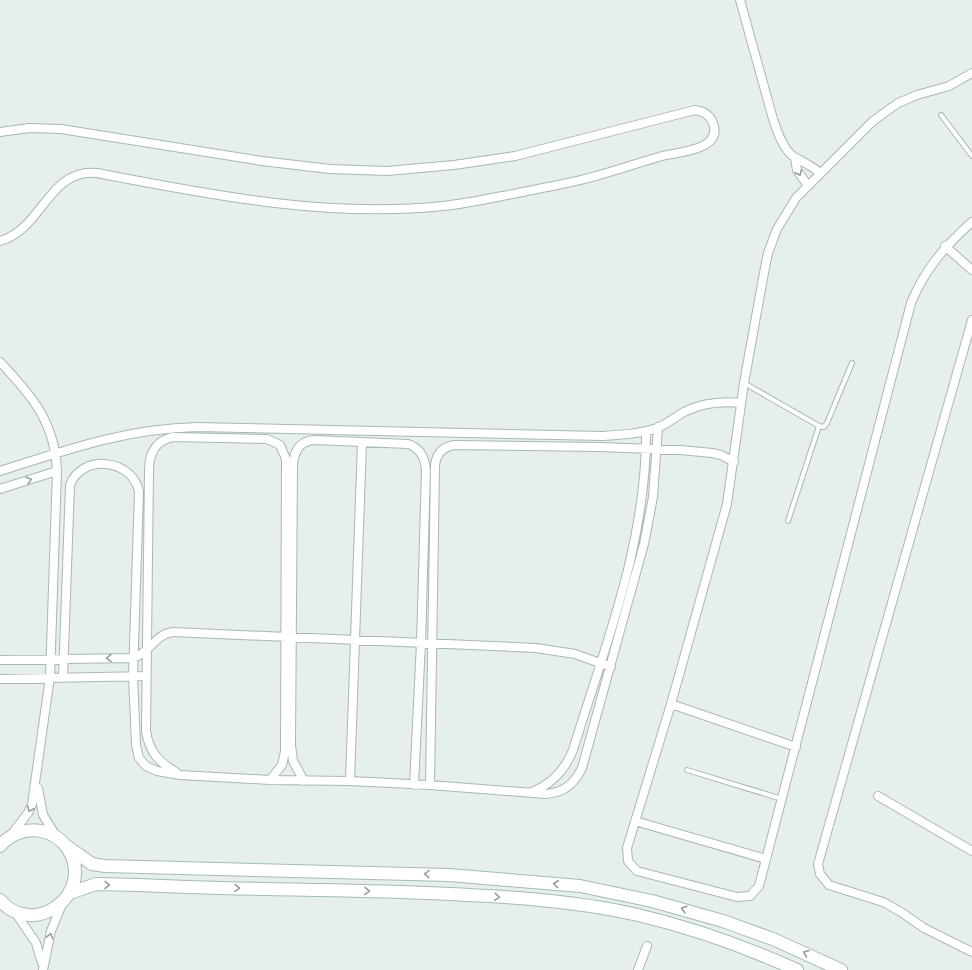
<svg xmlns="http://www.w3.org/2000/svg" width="972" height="970" font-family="'Source Sans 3',sans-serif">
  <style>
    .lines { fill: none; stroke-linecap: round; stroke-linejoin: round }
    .lane-casing { stroke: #a8b8b2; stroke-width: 6 }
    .street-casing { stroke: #a8b8b2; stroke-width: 10 }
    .secondary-casing { stroke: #a4bbb3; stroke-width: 14 }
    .lane { stroke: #fff; stroke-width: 4 }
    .street { stroke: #fff; stroke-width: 8 }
    .secondary { stroke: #fff; stroke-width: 12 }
    .oneway { stroke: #92a09c }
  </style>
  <rect width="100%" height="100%" fill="#e6efeb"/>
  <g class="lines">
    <g class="lane-casing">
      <path id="lane" d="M941 115 972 156
        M744 383 819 426 824 427 827 423 852 363
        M788 521 819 426
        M687 770 782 799"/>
    </g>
    <g class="street-casing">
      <path id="street" d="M740 0 773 119C777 131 784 152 796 158 805 163 812 166 820 173
        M972 73 949 86 917 95 898 103 873 121 796 198 777 229 768 253 763 278 744 383 727 504 671 704 627 848 628 861 637 871 737 897 750 896 759 886 911 303C925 269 945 246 972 222
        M0 132 29 128 61 129 262 161 330 169 387 171 454 165 515 156 695 110C703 111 710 115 713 123 723 150 679 152 662 156 637 163 613 172 588 178 567 184 545 187 523 192 496 197 470 203 443 206 326 218 211 195 97 173 48 168 43 229 0 241
        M795 158 797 170 808 186
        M945 246 972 270
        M972 320 818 864 820 874 829 885 883 902 901 912 924 928 972 952
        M0 362C32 396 55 422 57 471L50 677 32 804 28 813 11 835
        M0 471C69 449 124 429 197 427L602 436C620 435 639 434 657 428 667 424 675 417 684 412 702 403 721 401 741 403
        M0 489 57 471
        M0 660 133 658C150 653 155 634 173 632L536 648 575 654 611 667
        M63 677 70 485C82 453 133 459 139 492L133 676 136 745 139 758 146 766 157 771 180 775 270 780 350 781 430 785 546 794C565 792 574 784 582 768L644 544 653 497 658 427
        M0 679 146 676
        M671 704 796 747
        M176 772C158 762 149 751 146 731L149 471C149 453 155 441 173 437L267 439 280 445 286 459 285 752 282 765 270 780
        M304 781 293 761 291 745 293 465C294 451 300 441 314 440L408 444C420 448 425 457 426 470L421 643 414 785
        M350 781 362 442
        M430 785 435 466C436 454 442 447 454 445L599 447 680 450 712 453 721 455 734 462
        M38 788 43 815 56 836
        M532 792C552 784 565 770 573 750 605 646 647 542 646 431
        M878 796 972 851
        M635 821 766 859
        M15 912 36 943 42 963
        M43 970 51 931 62 904
        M638 970 647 946"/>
    </g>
    <g class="secondary-casing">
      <path id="secondary" d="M65 845 92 864 105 866 449 875 580 886 652 901 723 921 773 939 841 970
        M0 846C10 834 26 828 41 831 52 833 62 840 68 849 96 893 34 940 0 900
        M70 893 96 884 139 885C234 890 329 889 425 893 496 896 569 899 638 915 693 928 746 947 797 970"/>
    </g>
    <use href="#lane" class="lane"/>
    <use href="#street" class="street"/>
    <use href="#secondary" class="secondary"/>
  </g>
  <defs><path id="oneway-chevron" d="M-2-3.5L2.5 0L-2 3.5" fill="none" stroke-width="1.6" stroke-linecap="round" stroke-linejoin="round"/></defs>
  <g class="oneway">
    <use href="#oneway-chevron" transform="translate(799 173) rotate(65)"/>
    <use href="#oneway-chevron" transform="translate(29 480) rotate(-17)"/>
    <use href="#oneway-chevron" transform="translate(109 658) rotate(179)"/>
    <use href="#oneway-chevron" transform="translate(30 809) rotate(115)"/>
    <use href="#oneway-chevron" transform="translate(427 874) rotate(-178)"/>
    <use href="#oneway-chevron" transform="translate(556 884) rotate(-174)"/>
    <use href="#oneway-chevron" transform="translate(107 885) rotate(1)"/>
    <use href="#oneway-chevron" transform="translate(237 888) rotate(1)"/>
    <use href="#oneway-chevron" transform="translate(367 891) rotate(1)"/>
    <use href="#oneway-chevron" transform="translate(497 897) rotate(5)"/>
    <use href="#oneway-chevron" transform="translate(684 909) rotate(-164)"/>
    <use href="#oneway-chevron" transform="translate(50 936) rotate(-76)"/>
    <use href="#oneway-chevron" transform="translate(806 953) rotate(-157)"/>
  </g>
</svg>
